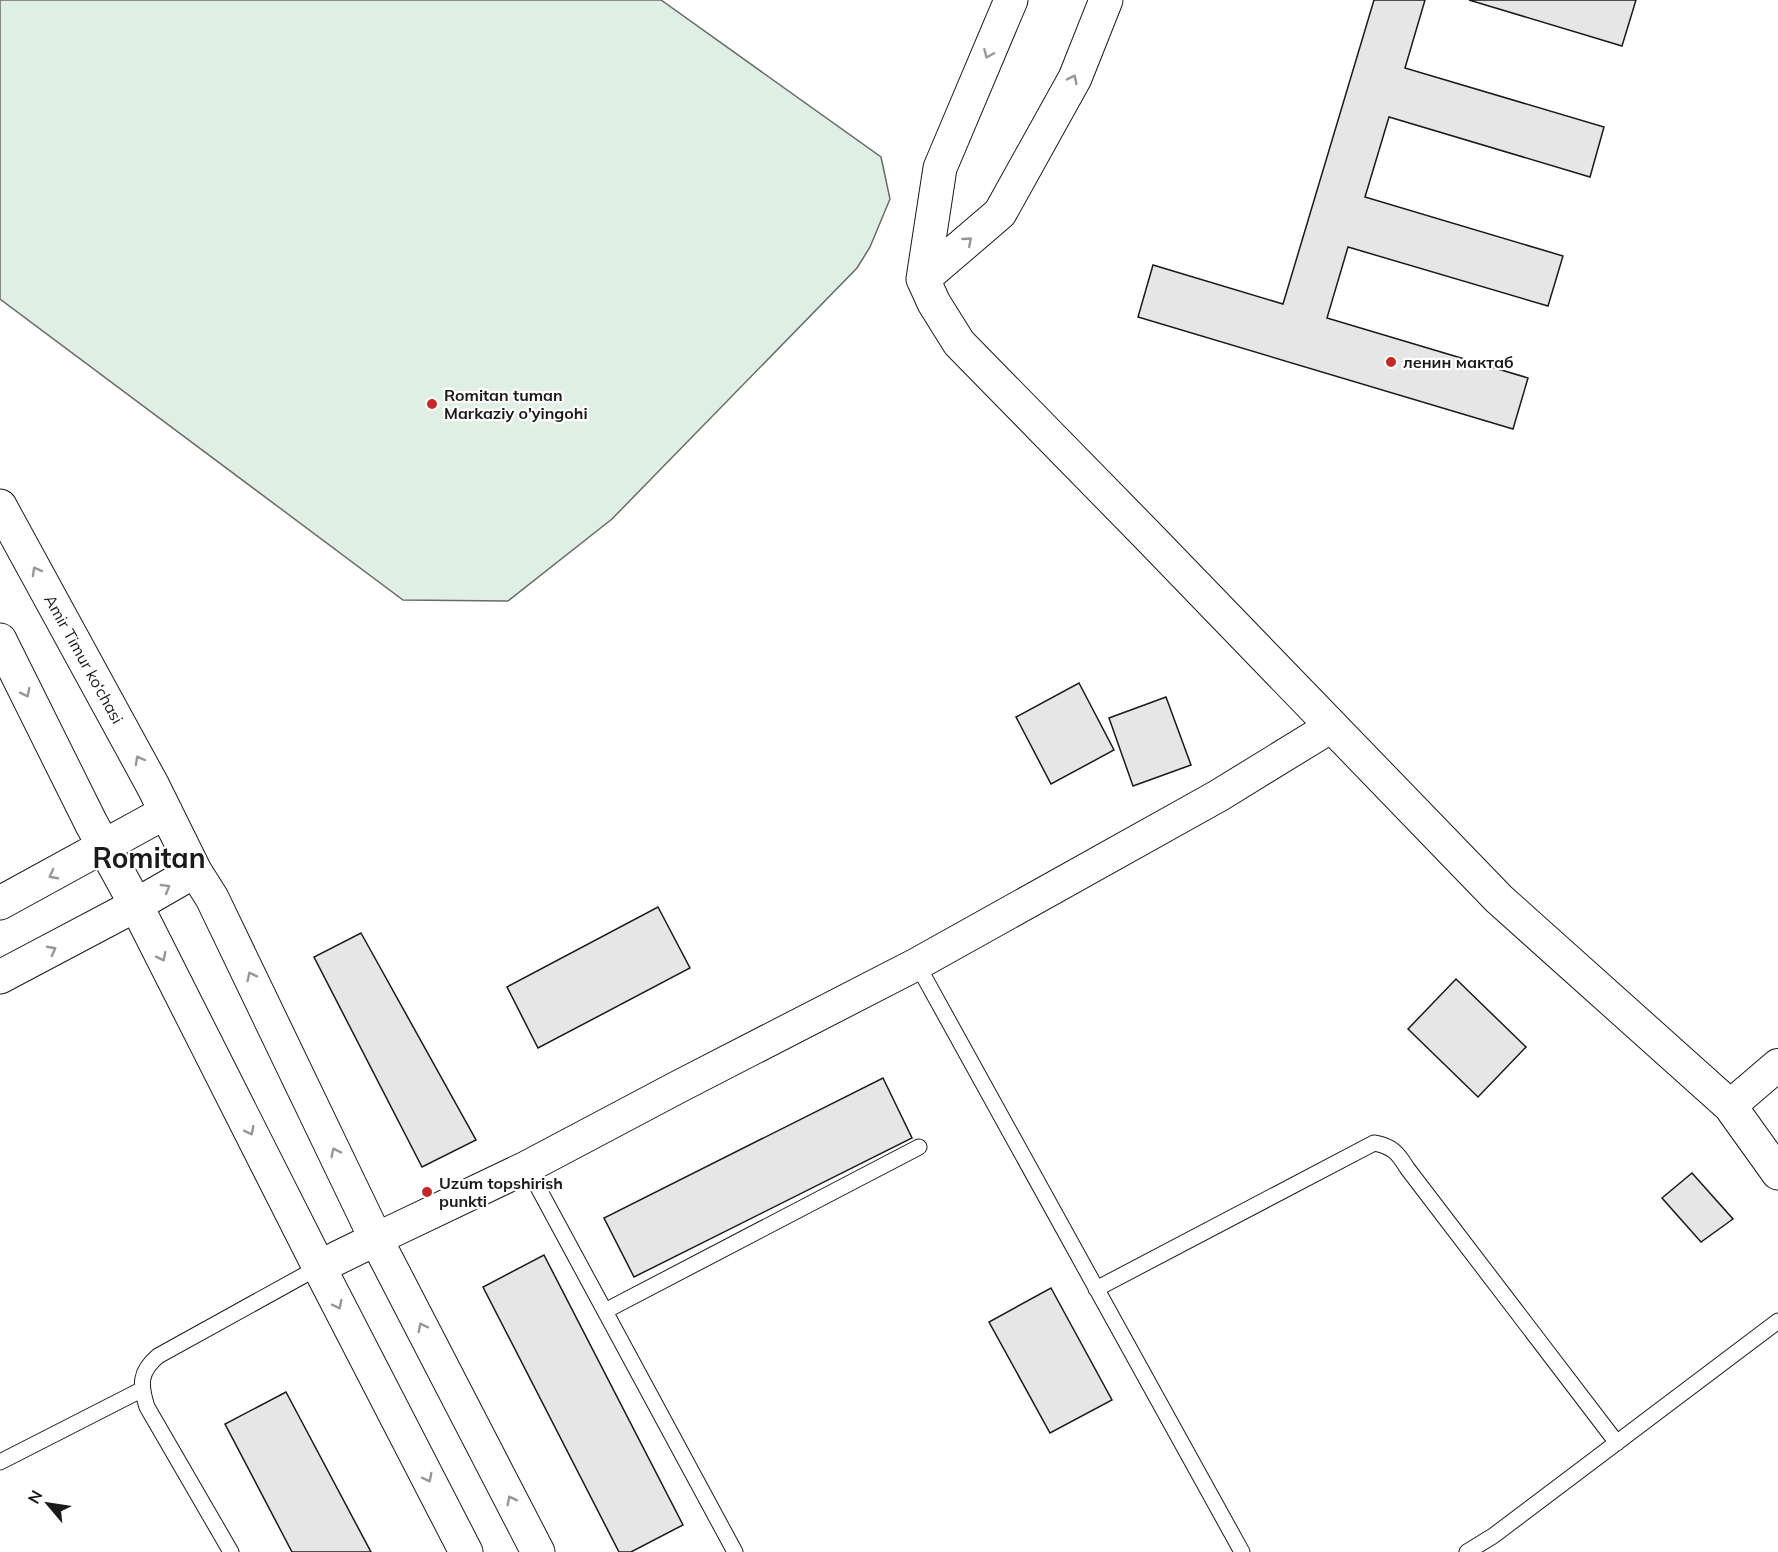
<svg xmlns="http://www.w3.org/2000/svg" width="1778" height="1552" font-family="Mulish,sans-serif">
  <style>
    .green { fill: #e0efe3; stroke: #6a6a6a; stroke-width: 1.5 }
    .building { fill: #e6e6e6; stroke: #1a1a1a; stroke-width: 1.5 }
    .lines { fill: none; stroke-linecap: round; stroke-linejoin: round }
    .lane-casing { stroke: #1a1a1a; stroke-width: 17 }
    .street-casing { stroke: #1a1a1a; stroke-width: 34 }
    .secondary-casing { stroke: #1a1a1a; stroke-width: 35 }
    .lane { stroke: #fff; stroke-width: 15 }
    .street { stroke: #fff; stroke-width: 32 }
    .secondary { stroke: #fff; stroke-width: 33 }
    .oneway { stroke: #989898 }
    .poi-dot { fill: #c62828; stroke: #fff; stroke-width: 2 }
    .labels { text-anchor: middle; dominant-baseline: central; stroke-width: 4.5; stroke-linejoin: round; paint-order: stroke }
    .poi-label { font-size: 16px; font-weight: bold; fill: #1a1a1a; stroke: #fff; text-anchor: start }
    .street-label { font-size: 16px; fill: #1a1a1a; stroke: #fff }
    .town-label { font-size: 28px; font-weight: bold; fill: #1a1a1a; stroke: #fff }
  </style>
  <rect width="100%" height="100%" fill="#fff"/>
  <path class="green" d="M0 0H661L881 157 890 199 870 247 857 268 612 519 508 601 403 600 0 299Z"/>
  <path class="building" d="M1374 0H1425L1405 68 1604 127 1590 177 1389 117 1365 197 1563 256 1548 306 1348 247 1327 318 1528 378 1513 429 1138 317 1153 265 1283 304Z
    M1469 0H1636L1622 46Z
    M1079 683 1114 750 1051 784 1016 717Z
    M1166 697 1191 765 1133 786 1109 718Z
    M658 907 690 968 538 1048 507 987Z
    M361 933 476 1140 422 1167 314 957Z
    M1456 979 1526 1047 1478 1097 1408 1029Z
    M883 1078 912 1138 634 1277 604 1218Z
    M1692 1173 1733 1219 1701 1242 1662 1198Z
    M544 1255 683 1525 631 1552H619L483 1287Z
    M1051 1288 1112 1400 1050 1433 989 1322Z
    M286 1392 371 1552H292L225 1424Z"/>
  <g class="lines">
    <g class="lane-casing">
      <path id="lane" d="M917 964 1242 1552
        M527 1167 735 1552
        M1096 1289 1374 1143C1392 1146 1398 1153 1407 1168L1617 1443
        M605 1311 919 1147
        M0 1462 141 1390
        M231 1552 147 1407C140 1385 139 1372 158 1356L319 1267
        M1467 1552 1493 1536 1778 1321"/>
    </g>
    <g class="street-casing">
      <path id="street" d="M1730 1106 1778 1065
        M376 1239 527 1167 678 1087 917 964 1218 796 1332 726"/>
    </g>
    <g class="secondary-casing">
      <path id="secondary" d="M1011 0 940 168 923 279 934 303 959 343 1148 536 1499 899 1730 1106 1778 1173
        M923 279 1000 213 1075 78 1106 0
        M0 506 153 786 195 871 212 898 376 1239 538 1552
        M0 640 91 823 136 905 319 1267 466 1552
        M0 903 166 812
        M0 977 136 905 195 871
        M319 1267 376 1239"/>
    </g>
    <use href="#lane" class="lane"/>
    <use href="#street" class="street"/>
    <use href="#secondary" class="secondary"/>
  </g>
  <defs><path id="oneway-chevron" d="M-2-3.5L2.5 0L-2 3.5" fill="none" stroke-width="1.6" stroke-linecap="round" stroke-linejoin="round" transform="scale(1.5)"/></defs>
  <g class="oneway">
    <use href="#oneway-chevron" transform="translate(988 54) rotate(113)"/>
    <use href="#oneway-chevron" transform="translate(1073 79) rotate(-64)"/>
    <use href="#oneway-chevron" transform="translate(968 241) rotate(-41)"/>
    <use href="#oneway-chevron" transform="translate(36 571) rotate(-119)"/>
    <use href="#oneway-chevron" transform="translate(26 693) rotate(63)"/>
    <use href="#oneway-chevron" transform="translate(139 760) rotate(-119)"/>
    <use href="#oneway-chevron" transform="translate(53 875) rotate(152)"/>
    <use href="#oneway-chevron" transform="translate(166 888) rotate(-30)"/>
    <use href="#oneway-chevron" transform="translate(52 950) rotate(-28)"/>
    <use href="#oneway-chevron" transform="translate(162 957) rotate(63)"/>
    <use href="#oneway-chevron" transform="translate(251 976) rotate(-116)"/>
    <use href="#oneway-chevron" transform="translate(250 1131) rotate(63)"/>
    <use href="#oneway-chevron" transform="translate(335 1152) rotate(-116)"/>
    <use href="#oneway-chevron" transform="translate(338 1305) rotate(63)"/>
    <use href="#oneway-chevron" transform="translate(422 1327) rotate(-117)"/>
    <use href="#oneway-chevron" transform="translate(428 1478) rotate(63)"/>
    <use href="#oneway-chevron" transform="translate(511 1500) rotate(-117)"/>
  </g>
  <g class="poi-dot">
    <circle cx="1391" cy="362" r="6"/>
    <circle cx="432" cy="404" r="6"/>
    <circle cx="427" cy="1192" r="6"/>
  </g>
  <g class="labels">
    <g class="poi-label">
      <text x="1403" y="362">ленин мактаб</text>
      <text x="444" y="395">Romitan tuman<tspan x="444" dy="18">Markaziy o'yingohi</tspan></text>
      <text x="439" y="1183">Uzum topshirish<tspan x="439" dy="18">punkti</tspan></text>
    </g>
    <g class="street-label">
      <text transform="translate(84 659) rotate(61)">Amir Timur ko‘chasi</text>
    </g>
    <g class="town-label">
      <text x="149" y="857">Romitan</text>
    </g>
  </g>
  <g transform="translate(48 1504) rotate(299)" stroke="#ffffff" stroke-width="4.5" paint-order="stroke">
  <path d="M0-4.5L10 22L0 15L-10 22Z" fill="#1a1a1a"/>
  <text y="-9" font-size="16" font-weight="bold" text-anchor="middle" fill="#1a1a1a">N</text>
  </g>
</svg>
